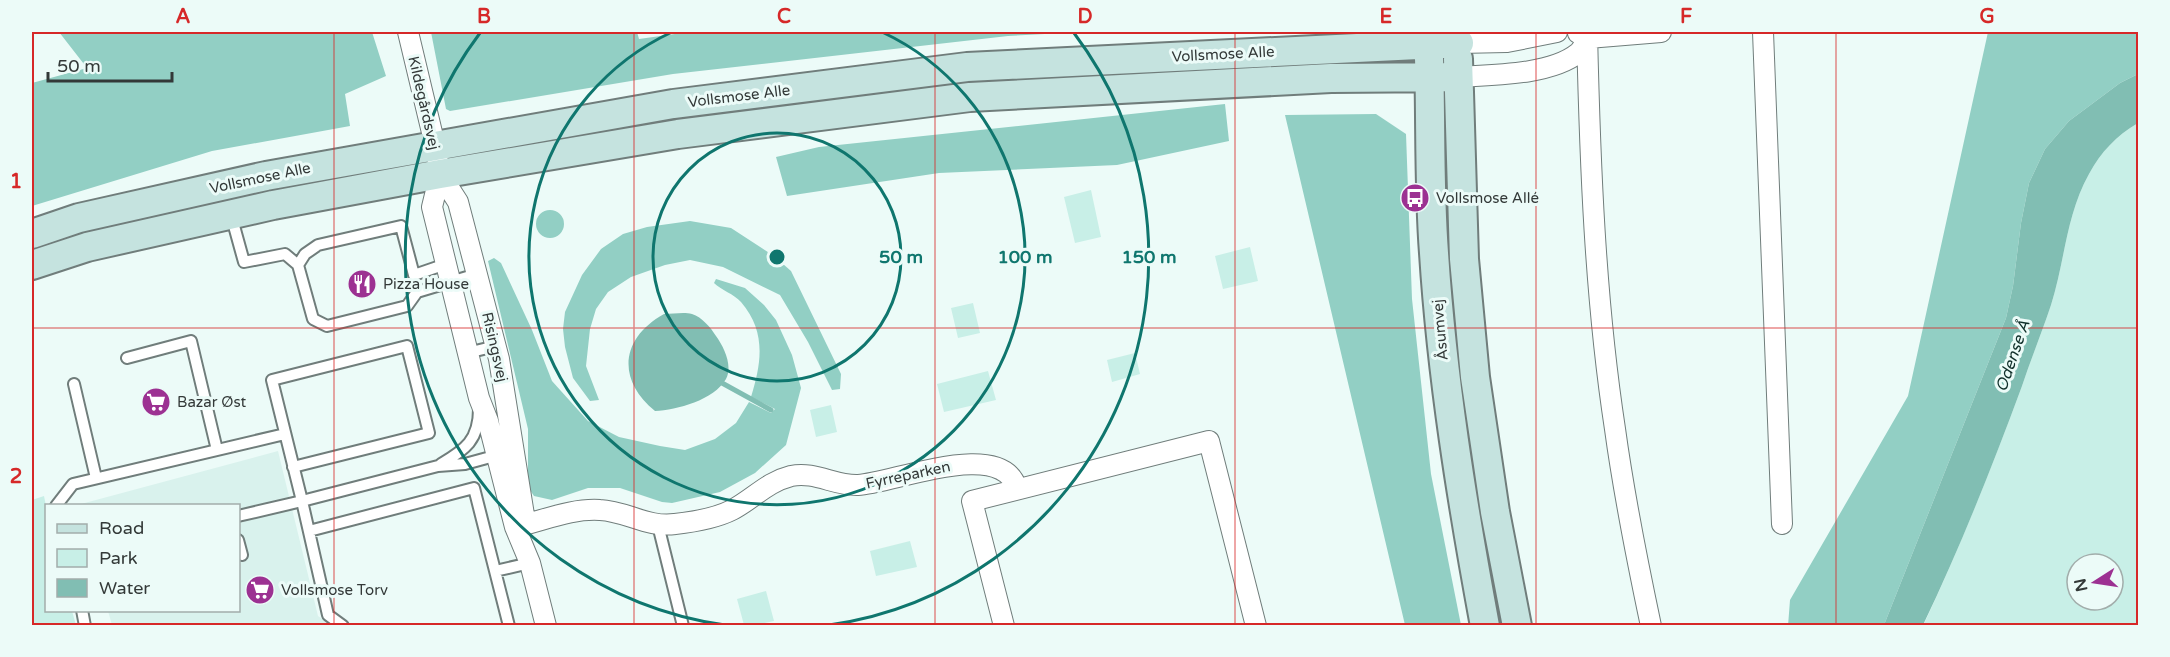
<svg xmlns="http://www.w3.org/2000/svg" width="2170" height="657" font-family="'Varela Round',sans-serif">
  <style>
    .built { fill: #d9f2ed }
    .green { fill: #c8efe7; fill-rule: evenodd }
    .forest { fill: #92cfc4 }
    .water { fill: #81beb3 }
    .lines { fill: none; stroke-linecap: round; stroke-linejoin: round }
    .stream { stroke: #81beb3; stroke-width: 5 }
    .lane-casing { stroke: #707d7b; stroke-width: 14 }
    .street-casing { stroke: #707d7b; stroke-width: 22 }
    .secondary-casing { stroke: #707d7b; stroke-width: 32 }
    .lane { stroke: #fff; stroke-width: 10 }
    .street { stroke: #fff; stroke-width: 20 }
    .secondary { stroke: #c5e3df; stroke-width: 28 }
    .grid { fill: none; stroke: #d62828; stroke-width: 1.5; stroke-opacity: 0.55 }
    .ring { fill: none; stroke: #0f766e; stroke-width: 3 }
    .labels { text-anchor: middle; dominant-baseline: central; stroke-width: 6; stroke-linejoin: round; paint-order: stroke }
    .street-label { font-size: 15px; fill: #333938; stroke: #ecfbf8 }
    .poi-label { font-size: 15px; fill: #333938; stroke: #ecfbf8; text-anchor: start }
    .water-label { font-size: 16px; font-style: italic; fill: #102f2a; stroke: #ecfbf8 }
    .centre { fill: #0f766e; stroke: #ecfbf8; stroke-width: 3 }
    .ring-label { font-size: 18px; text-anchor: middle; font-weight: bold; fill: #0f766e; stroke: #ecfbf8; stroke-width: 6; stroke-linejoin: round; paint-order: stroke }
    .neatline { fill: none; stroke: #d62828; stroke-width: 2 }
    .grid-label { font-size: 20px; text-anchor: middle; font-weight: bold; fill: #d62828 }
  </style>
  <rect width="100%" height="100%" fill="#ecfbf8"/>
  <path class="built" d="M278 451 318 616 331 625H112L108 611 238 610V506H81V504Z"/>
  <path class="green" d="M2138 123V625L1923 626C1960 547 1992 467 2022 386 2031 359 2042 332 2051 305 2065 261 2066 215 2089 174 2101 152 2116 136 2138 123ZM2077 564H2113V600H2077Z
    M1091 190 1101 237 1075 243 1064 197Z
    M1250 247 1258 281 1223 289 1215 256Z
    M973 303 980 333 958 338 951 308Z
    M1135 353 1140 374 1112 382 1107 360Z
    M988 371 996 400 944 412 937 384Z
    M831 405 837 432 816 437 810 410Z
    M44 496 46 506V610L72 611 76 625H32V500Z
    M910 541 917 567 876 576 870 551Z
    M766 591 774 621 755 625H744L737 599Z"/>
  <path class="forest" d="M59 32H372L386 76 345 94 350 126 212 151 32 206V83L87 68Z
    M431 32H637L639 39 689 32H1083L1008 36 673 74 450 111 446 109Z
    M1988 32H2138V74L2120 83 2069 121 2045 149 2029 183 2021 223 2013 286 2006 318 1884 625 1788 626 1790 600 1908 396Z
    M1225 104 1229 141 1117 165 939 173 787 196 776 157 819 147Z
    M1376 114 1406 134 1412 299 1431 474 1461 625H1405L1285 115Z
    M536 224a14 14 0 1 1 28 0a14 14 0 1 1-28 0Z
    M690 221 731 228 774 256 791 271 841 374 840 389 832 390 808 342 780 295 723 267 690 260 665 265 631 277 608 292 596 309 590 329 586 366 599 400 590 401 573 378 565 347 563 329 565 312 582 275 601 249 623 234 647 227Z
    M494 258 501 263 532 330 552 381 588 421 619 437 660 446 685 450 715 439 736 423 749 402 771 413 775 409 751 397C762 362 766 331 741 302 734 294 721 290 714 283L716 279 745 288 764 305 776 320 792 355 801 388 786 445 755 473 720 492 672 503 662 502 620 488H588L552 500 534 496 528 487V429L488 261Z"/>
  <path class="water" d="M2138 74V123C2116 136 2101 152 2089 174 2066 215 2065 261 2051 305 2042 332 2031 359 2022 386 1992 467 1960 548 1923 625H1884L2006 318 2013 286 2021 223 2029 183 2045 149 2069 121 2120 83Z
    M664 314C673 314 684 312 692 314 702 317 711 328 716 336 724 347 733 366 726 379 714 400 677 410 655 411 616 379 621 338 664 314Z"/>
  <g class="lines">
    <path class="stream" d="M722 383 771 410"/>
    <g class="lane-casing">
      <path id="lane" d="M231 215 244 262 285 254 298 265
        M446 264 414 275 401 226 318 245 305 254 298 265 313 319 327 326 407 306 417 292 477 274
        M467 353 496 346
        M127 358 191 341 217 450
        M74 384 96 478
        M441 464C465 450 479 440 479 409
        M56 506 73 484 285 434
        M238 516 302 501 272 380 407 346 429 433 293 467
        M658 525 683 626
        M309 531 474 488 509 626
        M238 540 242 555
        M495 571 530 563
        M82 610 85 626
        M343 626 328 615 302 501 438 466 465 464 498 455"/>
    </g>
    <g class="street-casing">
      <path id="street" d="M408 32 435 145 440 174 432 207 479 398 488 421 515 527 530 563 546 626
        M1587 32C1590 164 1595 298 1615 429 1624 495 1637 560 1651 626
        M1763 32 1782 524
        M1578 33 1588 38 1661 32
        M1459 43 1507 42 1557 32
        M1458 77C1491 75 1551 75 1578 53 1582 50 1585 43 1588 38
        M440 174 458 202 499 359 524 515
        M515 527C542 521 572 508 600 510 626 511 648 528 675 524 693 522 716 518 732 510 753 499 767 482 791 476 815 471 835 486 858 485 894 483 1003 437 1017 489
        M1004 626 972 501 1209 441 1256 626"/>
    </g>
    <g class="secondary-casing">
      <path id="secondary" d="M1429 58C1431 123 1429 188 1434 253 1442 378 1462 502 1485 626
        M1458 59 1464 259 1475 377 1495 512 1517 626
        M32 234 79 218 266 176 673 104 967 67 1459 43
        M32 265 87 247 273 205 440 174 678 134 970 97 1331 78 1458 77"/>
    </g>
    <use href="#lane" class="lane"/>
    <use href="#street" class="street"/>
    <use href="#secondary" class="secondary"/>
  </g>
  <path class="grid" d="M334 32V626M634 32V626M935 32V626M1235 32V626M1536 32V626M1836 32V626M32 328H2138"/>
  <g class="ring">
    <circle cx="777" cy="257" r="124"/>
    <path d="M882 32A248 248 0 1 1 672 32"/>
    <path d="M725 625A372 372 0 0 1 480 33M1074 33A372 372 0 0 1 829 625"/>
  </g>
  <defs>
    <g id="bus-disc" transform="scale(1.5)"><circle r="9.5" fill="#9c3192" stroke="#ecfbf8"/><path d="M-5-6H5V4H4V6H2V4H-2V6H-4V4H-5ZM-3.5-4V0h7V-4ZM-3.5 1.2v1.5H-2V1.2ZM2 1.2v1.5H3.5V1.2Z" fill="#fff"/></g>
    <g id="restaurant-disc" transform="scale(1.5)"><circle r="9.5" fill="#9c3192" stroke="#ecfbf8"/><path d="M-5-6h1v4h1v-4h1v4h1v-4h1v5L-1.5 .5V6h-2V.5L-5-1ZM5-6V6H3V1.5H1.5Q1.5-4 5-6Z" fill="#fff"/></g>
    <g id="supermarket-disc" transform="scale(1.5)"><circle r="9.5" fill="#9c3192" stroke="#ecfbf8"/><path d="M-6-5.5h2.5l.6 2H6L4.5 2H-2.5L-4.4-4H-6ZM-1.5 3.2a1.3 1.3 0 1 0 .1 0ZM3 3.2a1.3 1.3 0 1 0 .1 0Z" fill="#fff"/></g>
  </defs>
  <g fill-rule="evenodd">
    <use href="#bus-disc" x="1415" y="198"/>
    <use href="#restaurant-disc" x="362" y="284"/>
    <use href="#supermarket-disc" x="156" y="402"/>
    <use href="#supermarket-disc" x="260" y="590"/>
  </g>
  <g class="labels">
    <g class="street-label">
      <text transform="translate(1223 54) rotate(-3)">Vollsmose Alle</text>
      <text transform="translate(739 96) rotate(-7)">Vollsmose Alle</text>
      <text transform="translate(424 103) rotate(77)">Kildegårdsvej</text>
      <text transform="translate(260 178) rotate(-12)">Vollsmose Alle</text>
      <text transform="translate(1440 330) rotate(-95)">Åsumvej</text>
      <text transform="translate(495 347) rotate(77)">Risingsvej</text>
      <text transform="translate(908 475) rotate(-12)">Fyrreparken</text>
    </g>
    <g class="poi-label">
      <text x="1436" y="198">Vollsmose Allé</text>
      <text x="383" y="284">Pizza House</text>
      <text x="177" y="402">Bazar Øst</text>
      <text x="281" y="590">Vollsmose Torv</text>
    </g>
    <g class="water-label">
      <text transform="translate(2013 356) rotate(-71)">Odense Å</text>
    </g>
  </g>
  <circle cx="777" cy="257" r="9" class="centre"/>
  <g class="ring-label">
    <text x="901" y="263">50 m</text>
    <text x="1025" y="263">100 m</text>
    <text x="1149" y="263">150 m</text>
  </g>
  <rect width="2170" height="657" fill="none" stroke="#ecfbf8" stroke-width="66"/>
  <rect x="45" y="504" width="195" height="108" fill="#ecfbf8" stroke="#a2adab" stroke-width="1.5"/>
  <rect x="57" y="524" width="30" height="9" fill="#c5e3df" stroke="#a2adab" stroke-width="1.5"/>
  <text x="99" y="534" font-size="18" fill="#333938">Road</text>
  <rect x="57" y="549" width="30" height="18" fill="#c8efe7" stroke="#a2adab" stroke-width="1.5"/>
  <text x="99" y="564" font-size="18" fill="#333938">Park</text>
  <rect x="57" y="579" width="30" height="18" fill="#81beb3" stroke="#a2adab" stroke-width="1.5"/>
  <text x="99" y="594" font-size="18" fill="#333938">Water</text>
  <g transform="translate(2095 582) rotate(258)"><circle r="28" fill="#ecfbf8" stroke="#a2adab" stroke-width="1.5"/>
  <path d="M0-4.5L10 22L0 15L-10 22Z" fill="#9c3192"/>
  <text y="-9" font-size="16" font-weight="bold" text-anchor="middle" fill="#333938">N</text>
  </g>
  <path d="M48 72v9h124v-9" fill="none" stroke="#333938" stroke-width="3"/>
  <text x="57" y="72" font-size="18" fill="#333938" stroke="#ecfbf8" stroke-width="4.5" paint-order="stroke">50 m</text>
  <rect x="33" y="33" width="2104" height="591" class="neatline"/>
  <g class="grid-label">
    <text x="183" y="23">A</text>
    <text x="484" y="23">B</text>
    <text x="784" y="23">C</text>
    <text x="1085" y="23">D</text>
    <text x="1386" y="23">E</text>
    <text x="1686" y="23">F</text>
    <text x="1987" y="23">G</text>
    <text x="16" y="188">1</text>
    <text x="16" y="483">2</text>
  </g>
</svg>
